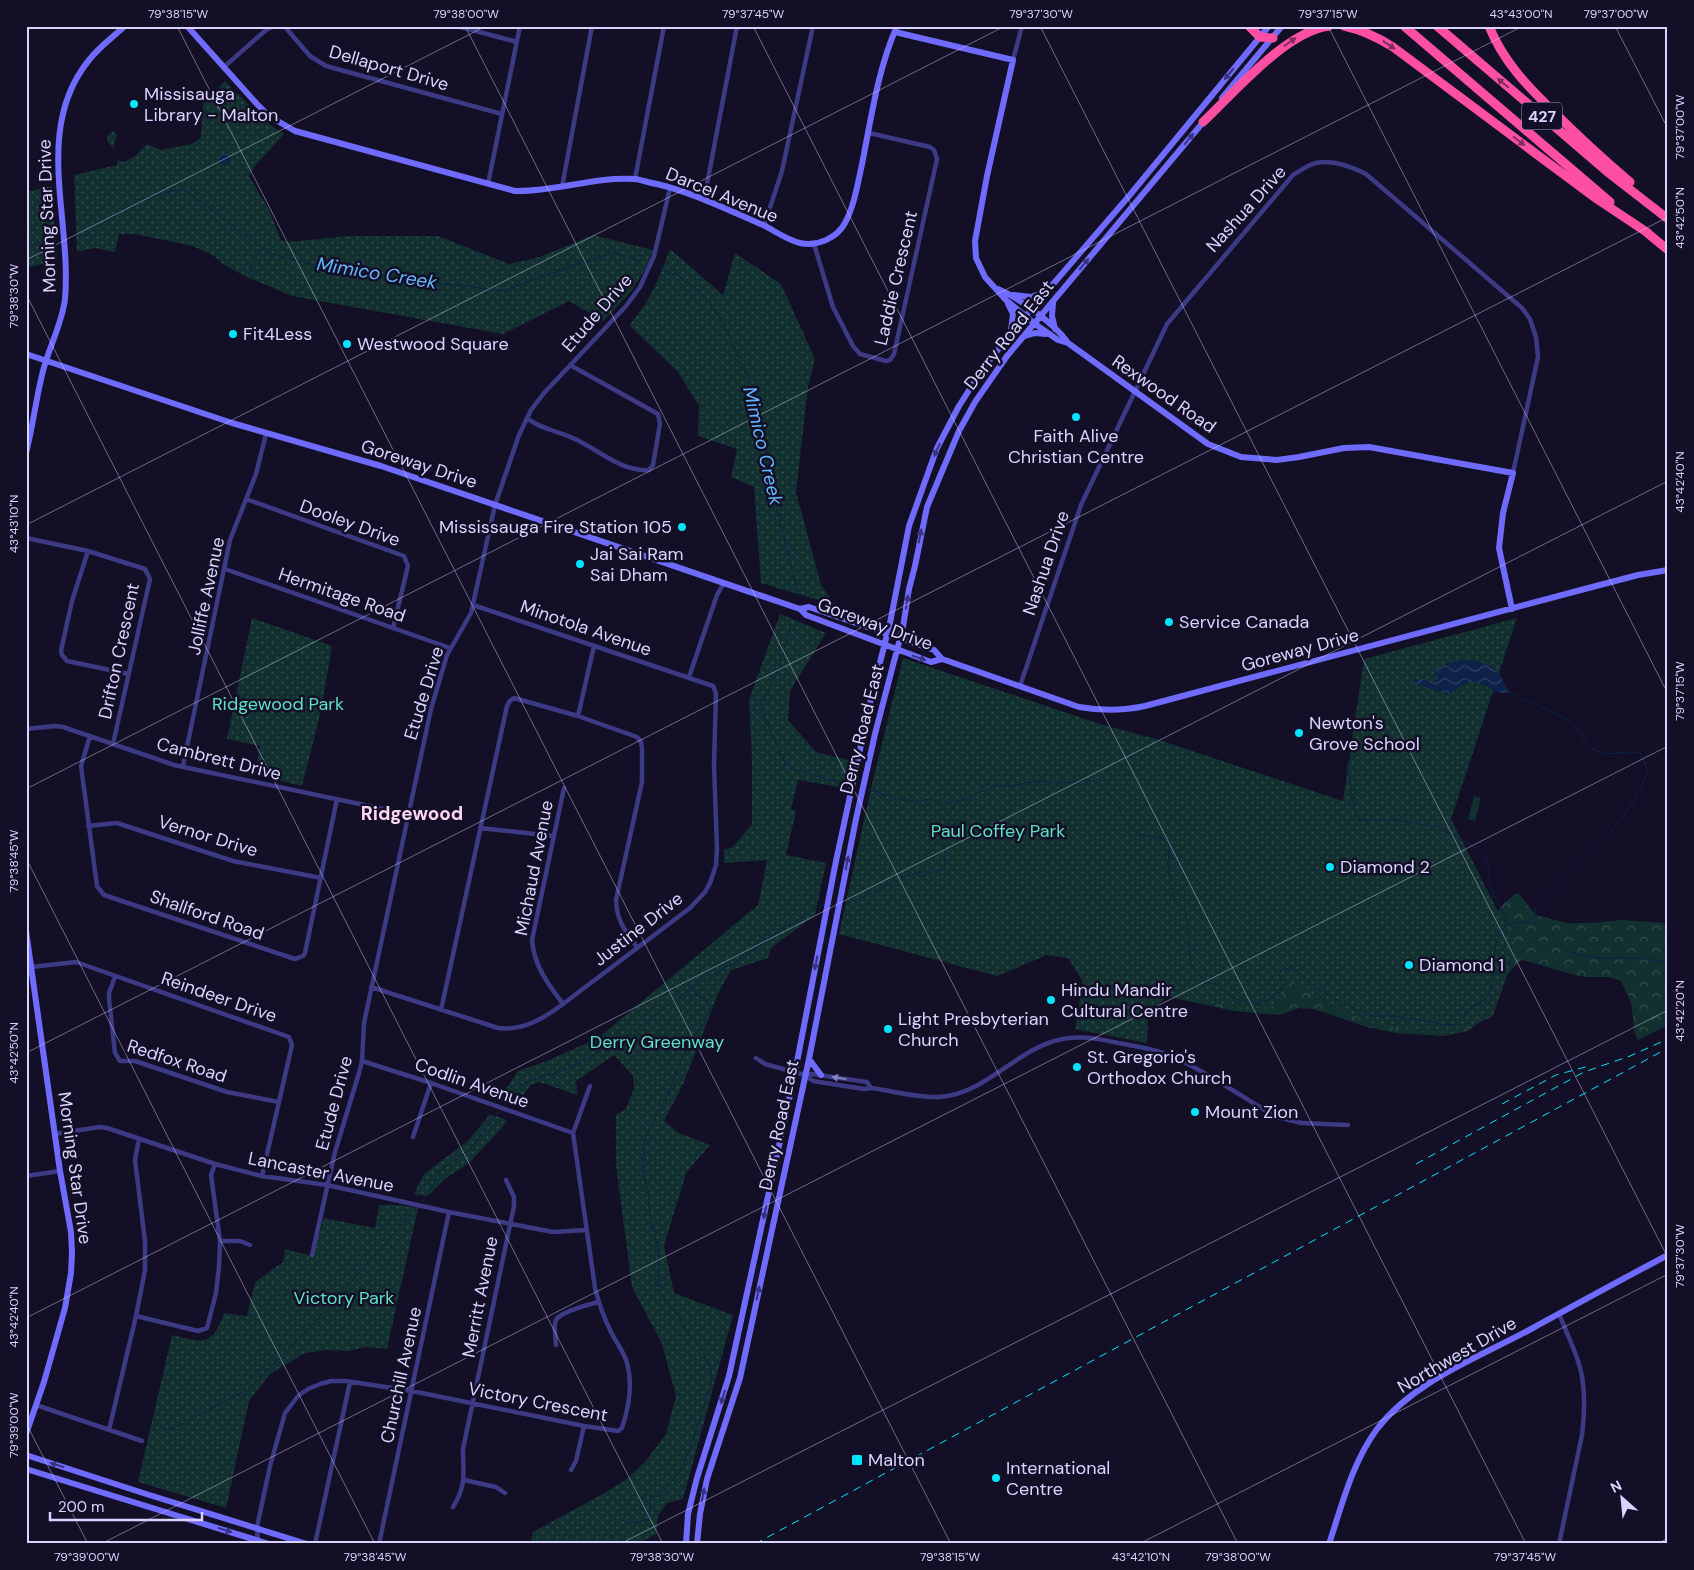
<svg xmlns="http://www.w3.org/2000/svg" width="1694" height="1570" font-family="'DM Sans',sans-serif">
  <style>
    .grass { fill: #12302f }
    .forest { fill: url(#forest-crowns) }
    .park { fill: url(#park-dots) }
    .water { fill: url(#water-waves) }
    .lines { fill: none; stroke-linecap: round; stroke-linejoin: round }
    .stream { stroke: #0c2248; stroke-width: 1 }
    .street { stroke: #3d3a85; stroke-width: 4.5 }
    .secondary { stroke: #6f6bff; stroke-width: 6 }
    .highway { stroke: #ff4fa3; stroke-width: 9 }
    .rail { stroke: #00e5ff; stroke-width: 1; stroke-dasharray: 8 6; stroke-linecap: butt }
    .oneway { fill: #7d2c5e }
    .oneway2 { fill: #38347d }
    .oneway3 { fill: #837fbc }
    .ticks { fill: none; stroke: #d9d4ff; stroke-width: 1; stroke-opacity: 0.45 }
    .poi-dot { fill: #00e5ff; stroke: #130f26; stroke-width: 2 }
    .labels { text-anchor: middle; dominant-baseline: central; stroke-width: 5; stroke-linejoin: round; paint-order: stroke }
    .shield { fill: #130f26; stroke: #9e99be; stroke-width: 1 }
    .shield-label { font-size: 16px; font-weight: bold; fill: #d9d4ff }
    .street-label { font-size: 18px; fill: #d9d4ff; stroke: #130f26 }
    .poi-label { font-size: 18px; fill: #d9d4ff; stroke: #130f26; text-anchor: start }
    .park-label { font-size: 18px; fill: #5fe0c0; stroke: #130f26 }
    .water-label { font-size: 19px; font-style: italic; fill: #62b6ff; stroke: #130f26 }
    .neighbourhood-label { font-size: 19px; font-weight: bold; fill: #ffd6f0; stroke: #130f26 }
    .neatline { fill: none; stroke: #d9d4ff; stroke-width: 2 }
    .ticks-label { font-size: 12px; text-anchor: middle; fill: #d9d4ff }
  </style>
  <defs>
    <pattern id="forest-crowns" width="20" height="18" patternUnits="userSpaceOnUse" patternTransform="scale(1.25)"><rect width="20" height="18" fill="#12302f"/><path d="M2 6a3 3 0 1 1 6 0M12 15a3 3 0 1 1 6 0" fill="none" stroke="#344d4e"/></pattern>
    <pattern id="park-dots" width="8" height="8" patternUnits="userSpaceOnUse" patternTransform="scale(1.25)"><rect width="8" height="8" fill="#12302f"/><path d="M2 2h.1M6 6h.1" fill="none" stroke="#344d4e" stroke-width="1.8" stroke-linecap="round"/></pattern>
    <pattern id="water-waves" width="16" height="10" patternUnits="userSpaceOnUse" patternTransform="scale(1.25)"><rect width="16" height="10" fill="#0c2248"/><path d="M0 5q4-4 8 0t8 0" fill="none" stroke="#2f4163"/></pattern>
  </defs>
  <rect width="100%" height="100%" fill="#130f26"/>
  <path class="grass" d="M1474 796 1481 798 1475 821 1468 819Z"/>
  <path class="forest" d="M1518 893 1536 915 1567 923H1592L1622 920 1668 923V1025L1638 1040 1635 1034 1631 1002 1621 981C1605 974 1594 979 1579 976 1559 971 1541 964 1521 960L1508 973 1499 998 1485 1018 1468 1031 1444 1036 1396 1033 1367 1027 1314 1009 1299 1008 1279 1015 1234 1011 1155 994 1476 949C1487 930 1497 904 1518 893Z"/>
  <path class="park" d="M225 81 266 122 284 134 255 166 249 176 269 210 281 240 288 242 349 236H438L509 264 540 257 593 235 653 250 647 266 631 292 603 321 569 301 503 334 292 296 247 277 224 265 214 256 193 246 135 234H119L115 252 95 248 77 252 74 175 117 165 118 160 123 162 134 157 147 144 161 150 192 144 201 137 203 104Z
    M113 131 117 135 113 148 107 140 108 135Z
    M52 186 57 260 26 268V192Z
    M670 249 723 295 735 253 781 284 815 359 808 387 796 492 821 585 835 605 761 583 754 487 731 477 737 449 698 436 699 406 678 372 629 325C651 301 659 278 670 249Z
    M780 614 826 633 790 691 788 720 816 752 849 760 844 788 798 780 791 809 796 811 786 855 826 863 815 915 771 948 768 958 731 970 717 996 684 1082 664 1121 679 1133 710 1145 686 1173 664 1246 674 1293 733 1315 683 1499 667 1503 658 1516 656 1534 637 1544H530L533 1532 601 1495 627 1479 645 1462 666 1434 676 1396 662 1344 632 1287 616 1165V1115L626 1109 634 1088 633 1076 614 1055 576 1081 578 1095 539 1082 531 1085 517 1103 500 1098 518 1071 547 1061 598 1038 758 905 767 860 724 863V850L733 847 752 824V760L749 700Z
    M252 618 332 646 321 711 302 786 255 774 260 746 227 739Z
    M1517 618 1451 819 1514 943 1506 977 1493 1016 1458 1033 1415 1032 1369 1023 1290 983 1274 1006 1249 1009 1167 996 1148 1017 1147 1043 1075 1029 1083 982 1068 958 1047 955 997 976 839 934 872 784 903 658 1100 724 1156 739 1343 801 1364 659Z
    M490 1114 507 1120 502 1128 469 1163 446 1178 428 1196 414 1194 424 1174 468 1141Z
    M379 1205H399L418 1208 387 1349 367 1347 348 1351 327 1350 305 1353 270 1374 249 1401 226 1508 138 1482 172 1335C203 1342 212 1348 224 1313L247 1316 255 1282 283 1262 285 1249 312 1256 324 1218 375 1228Z"/>
  <path class="water" d="M219.5 159a5.5 5.5 0 1 1 11 0a5.5 5.5 0 1 1-11 0Z
    M1472 660C1497 667 1497 668 1509 692 1488 700 1483 664 1449 695L1410 682 1422 679 1435 682 1438 679 1435 673C1445 661 1458 661 1472 660Z"/>
  <g class="lines">
    <path class="stream" d="M78 236 86 235 138 200 181 189 192 195 262 248 275 255 335 270 504 291 539 277 615 252 641 262
      M26 244H42L49 241
      M660 269 677 275 705 296 722 321 752 386 765 436 773 493 799 596
      M252 277 254 274 250 267 262 249
      M791 625 778 671 762 701 763 714 786 765 792 769 849 785
      M1509 692 1566 719 1580 732 1585 741 1592 749 1606 754 1631 752 1640 753 1648 771C1632 816 1598 845 1564 878 1554 888 1547 900 1535 908L1534 922
      M1347 762 1354 808 1359 820H1396L1438 827 1471 845 1485 855 1489 870 1490 885
      M865 789 912 802 932 799 946 804 967 798 997 785C1010 789 1022 782 1035 782 1045 781 1055 783 1066 783 1076 782 1087 779 1096 782 1110 786 1123 822 1137 833 1142 837 1160 837 1167 839 1171 849 1168 856 1168 866 1168 872 1170 879 1171 885 1172 891 1172 897 1177 903 1181 907 1184 909 1186 915 1192 938 1181 967 1207 981 1212 984 1217 984 1221 988 1231 995 1238 1003 1251 1003 1265 1004 1276 998 1283 986L1279 974 1283 970 1291 967C1300 973 1307 980 1315 986 1327 995 1359 1012 1374 1016 1380 1017 1387 1015 1393 1016 1402 1017 1410 1019 1419 1020 1440 1022 1458 1035 1468 1009 1473 1006 1480 1003 1485 1000 1498 989 1489 947 1502 930 1508 922 1525 921 1534 923 1541 925 1549 930 1554 935 1562 942 1561 949 1573 953 1592 960 1613 957 1633 958 1645 959 1656 961 1668 962
      M1491 888 1506 918 1505 926
      M842 903C871 900 893 876 922 872 930 872 940 874 944 866 947 858 943 846 942 838L958 832 949 815 955 805 964 800
      M505 1105 521 1085 529 1081 564 1070 576 1065 633 1032 691 988 746 956 770 937 822 905H826
      M422 1202 427 1195 440 1171 469 1150 500 1111
      M165 1429 174 1428 247 1390 335 1301 415 1209
      M606 1544C613 1537 619 1526 629 1523 638 1521 639 1524 649 1518L651 1497 660 1496 680 1471 689 1452 712 1381 711 1369 701 1348 689 1335 679 1317 665 1300 660 1290 658 1281 659 1253 649 1209 648 1190 643 1174 644 1139 668 1094 683 1055 710 1011 705 999 698 996 691 988"/>
    <path class="street" d="M282 26 285 27 310 56 326 66 502 114
      M457 26 517 42
      M1013 60 1022 26
      M224 67 266 30 273 26
      M635 179 664 26
      M488 184 520 26
      M562 187 592 26
      M704 200 737 26
      M764 226 782 171 813 26
      M814 244 833 307 853 346 860 354 886 361 890 360 894 354 937 159 934 150 930 147 869 133
      M527 418C541 430 561 431 577 440 600 451 622 472 649 470L653 465 660 424 658 414 570 365
      M246 499 404 556 408 566 393 628
      M26 538 88 551 145 569 150 579 113 744
      M88 551 72 601 61 651 62 655 67 661 129 674
      M225 569 450 648
      M689 677 717 595 724 583
      M1020 686 1081 505 1167 324 1293 175C1298 172 1304 168 1310 165 1328 157 1350 166 1366 174L1522 308 1530 319 1536 337 1538 357 1513 473
      M578 716 594 646
      M26 729 55 726 63 727 174 765 407 814
      M90 736 81 766 97 886 104 895 295 959 303 956 305 953 337 799
      M183 766 230 540 256 474 266 434
      M88 826 117 823 233 861 321 878
      M480 828 553 836
      M31 967 76 962 289 1037 292 1045 262 1176
      M115 977 109 993V999L115 1053 120 1061H135L227 1092 279 1102
      M371 987 498 1028C523 1031 543 1019 563 1004L690 908 705 892 710 883 716 865 717 849 714 765 716 693 713 686 473 605
      M563 1004C548 984 534 966 532 940L564 788
      M441 1010 507 706 510 701 514 698 578 716 637 737 641 742 642 748V782L616 900C617 922 625 930 637 947
      M756 1058 765 1064 805 1075 813 1081 864 1089 871 1088C894 1091 916 1098 939 1097 982 1095 1012 1055 1051 1042 1073 1034 1096 1038 1118 1043 1134 1046 1152 1048 1166 1054 1205 1070 1240 1096 1276 1117L1302 1123 1348 1125
      M362 1061 431 1083 573 1133
      M805 1075 812 1074 867 1082 871 1088
      M55 1134 99 1127 107 1128 215 1164 262 1176 327 1185 449 1212 553 1232 586 1230
      M413 1137 431 1083
      M26 1176 60 1171
      M220 1241H240L250 1245
      M312 1255 335 1152 359 1073 362 1061 364 1023 431 709 447 655 471 613 495 505 519 435 531 410 544 393 626 306 640 287 654 256 670 188
      M1559 1313C1567 1336 1581 1360 1583 1384 1585 1401 1584 1419 1582 1435L1559 1544
      M136 1316 198 1331 207 1328 216 1293 219 1267 220 1241 211 1175 215 1164
      M556 1345C556 1338 553 1326 556 1320 561 1311 589 1305 598 1302
      M36 1405 142 1441
      M109 1430 136 1316 145 1270V1241L135 1160 139 1139
      M571 1470 576 1461 584 1426
      M464 1480 496 1487 505 1493
      M453 1507C467 1484 463 1474 463 1449L514 1206V1197L506 1180
      M258 1542 257 1527 270 1466 285 1413 298 1396 308 1389 320 1384 331 1381H346L412 1391 584 1426 618 1431 622 1428C629 1407 633 1384 627 1363 624 1352 616 1342 611 1332 604 1318 599 1304 595 1288L573 1133 590 1086
      M315 1544 350 1382
      M379 1544 449 1212"/>
    <path class="secondary" d="M187 26 256 103 269 116 295 131 515 191C556 192 595 176 635 179 642 180 650 183 657 184 694 193 728 210 763 225 775 231 787 240 800 243 817 247 837 238 845 223 854 206 857 187 861 169 871 121 877 71 897 26
      M895 32 1013 60 987 176 975 241 976 258 985 277 1006 300 1035 324 1058 340 1068 343 1208 444 1241 457 1277 460 1299 457 1344 448 1369 447 1513 473 1503 513 1499 548 1512 609
      M1222 98 1282 26
      M998 289C1019 298 1056 325 1068 343
      M1013 295 1031 297 1045 292
      M1053 303 1052 316 1055 329
      M1008 304 1013 314 1011 330
      M1025 336 1035 333 1046 334
      M26 354 232 423 381 466 800 609 809 607 934 650 942 659 945 660 1079 707C1102 711 1122 711 1145 706L1596 586 1638 575 1668 570
      M26 453C33 426 36 398 43 371 49 347 62 324 65 299 72 218 33 129 89 60 99 47 113 37 125 26
      M800 609 806 615 931 662 942 659
      M26 931 60 1171 71 1232 72 1253 71 1273 65 1308 44 1382 26 1434
      M809 1059 821 1075
      M26 1455 143 1493 307 1544
      M26 1469 269 1544
      M686 1544 688 1514 697 1478 729 1376 795 1072 836 861 872 694 890 623 909 526 937 448 959 406 980 373 1010 334 1129 196 1269 26
      M697 1544 700 1514 707 1479 740 1378 809 1059 856 819 875 734 903 627 909 589 915 566 927 507 959 431 975 402 1007 356 1205 120
      M1329 1544C1342 1505 1352 1463 1377 1429 1415 1380 1478 1358 1531 1329 1577 1304 1622 1279 1668 1255"/>
    <path class="highway" d="M1249 26 1260 37 1273 38
      M1344 26C1363 30 1377 37 1393 47L1594 197 1648 233
      M1404 26 1610 202
      M1437 26 1610 174 1668 219
      M1489 26C1503 61 1527 86 1554 112 1578 136 1604 160 1630 182
      M1203 122C1235 92 1285 32 1329 26
      M1645 231 1668 250"/>
    <path class="rail" d="M1502 1104 1556 1075 1589 1066
      M1416 1164 1584 1072 1630 1056 1668 1039
      M755 1544 1668 1048"/>
  </g>
  <defs><path id="oneway-solid" d="M-6-.8H1V-3.2L6.5 0L1 3.2V.8H-6Z" transform="scale(1.25)"/></defs>
  <g class="oneway">
    <use href="#oneway-solid" transform="translate(1290 42) rotate(-35)"/>
    <use href="#oneway-solid" transform="translate(1389 45) rotate(34)"/>
    <use href="#oneway-solid" transform="translate(1503 83) rotate(-140)"/>
    <use href="#oneway-solid" transform="translate(1519 141) rotate(37)"/>
  </g>
  <g class="oneway2">
    <use href="#oneway-solid" transform="translate(1229 74) rotate(130)"/>
    <use href="#oneway-solid" transform="translate(1189 139) rotate(-50)"/>
    <use href="#oneway-solid" transform="translate(1084 264) rotate(-50)"/>
    <use href="#oneway-solid" transform="translate(937 450) rotate(114)"/>
    <use href="#oneway-solid" transform="translate(920 536) rotate(-79)"/>
    <use href="#oneway-solid" transform="translate(907 602) rotate(-81)"/>
    <use href="#oneway-solid" transform="translate(919 658) rotate(19)"/>
    <use href="#oneway-solid" transform="translate(847 863) rotate(-79)"/>
    <use href="#oneway-solid" transform="translate(816 963) rotate(101)"/>
    <use href="#oneway-solid" transform="translate(765 1212) rotate(102)"/>
    <use href="#oneway-solid" transform="translate(758 1293) rotate(-78)"/>
    <use href="#oneway-solid" transform="translate(723 1397) rotate(107)"/>
    <use href="#oneway-solid" transform="translate(57 1465) rotate(-162)"/>
    <use href="#oneway-solid" transform="translate(703 1495) rotate(-79)"/>
    <use href="#oneway-solid" transform="translate(225 1530) rotate(17)"/>
  </g>
  <use class="oneway3" href="#oneway-solid" transform="translate(839 1078) rotate(-171)"/>
  <path class="ticks" d="M177 26 951 1544M465 26 1238 1544M753 26 1526 1544M1040 26 1668 1258M1328 26 1668 694M1615 26 1668 129M26 260 486 26M26 294 663 1544M26 525 1005 26M26 789 1523 26M26 858 375 1544M26 1053 1668 217M26 1318 1668 481M26 1423 88 1544M101 1544 1668 746M620 1544 1668 1010M1139 1544 1668 1274M1657 1544 1668 1538"/>
  <g class="poi-dot">
    <circle cx="134" cy="104" r="5"/>
    <circle cx="233" cy="334" r="5"/>
    <circle cx="347" cy="344" r="5"/>
    <circle cx="1076" cy="417" r="5"/>
    <circle cx="682" cy="527" r="5"/>
    <circle cx="580" cy="564" r="5"/>
    <circle cx="1169" cy="622" r="5"/>
    <circle cx="1299" cy="733" r="5"/>
    <circle cx="1330" cy="867" r="5"/>
    <circle cx="1409" cy="965" r="5"/>
    <circle cx="1051" cy="1000" r="5"/>
    <circle cx="888" cy="1029" r="5"/>
    <circle cx="1077" cy="1067" r="5"/>
    <circle cx="1195" cy="1112" r="5"/>
    <rect x="851" y="1454" width="12" height="12" rx="2.5"/>
    <circle cx="996" cy="1478" r="5"/>
  </g>
  <g class="labels">
    <rect class="shield" x="1522" y="102.5" width="40" height="27" rx="4"/>
    <g class="shield-label">
      <text x="1542" y="116">427</text>
    </g>
    <g class="street-label">
      <text transform="translate(389 68) rotate(16)">Dellaport Drive</text>
      <text transform="translate(722 195) rotate(22)">Darcel Avenue</text>
      <text transform="translate(1246 209) rotate(-48)">Nashua Drive</text>
      <text transform="translate(47 216) rotate(-92)">Morning Star Drive</text>
      <text transform="translate(896 278) rotate(-77)">Laddie Crescent</text>
      <text transform="translate(597 313) rotate(-49)">Etude Drive</text>
      <text transform="translate(1009 335) rotate(-52)">Derry Road East</text>
      <text transform="translate(1164 394) rotate(35)">Rexwood Road</text>
      <text transform="translate(419 464) rotate(18)">Goreway Drive</text>
      <text transform="translate(350 523) rotate(20)">Dooley Drive</text>
      <text transform="translate(1046 563) rotate(-71)">Nashua Drive</text>
      <text transform="translate(342 595) rotate(19)">Hermitage Road</text>
      <text transform="translate(206 596) rotate(-78)">Jolliffe Avenue</text>
      <text transform="translate(875 624) rotate(20)">Goreway Drive</text>
      <text transform="translate(586 628) rotate(19)">Minotola Avenue</text>
      <text transform="translate(1300 650) rotate(-15)">Goreway Drive</text>
      <text transform="translate(119 651) rotate(-78)">Drifton Crescent</text>
      <text transform="translate(424 693) rotate(-73)">Etude Drive</text>
      <text transform="translate(862 729) rotate(-76)">Derry Road East</text>
      <text transform="translate(219 759) rotate(14)">Cambrett Drive</text>
      <text transform="translate(208 836) rotate(17)">Vernor Drive</text>
      <text transform="translate(534 868) rotate(-79)">Michaud Avenue</text>
      <text transform="translate(207 915) rotate(19)">Shallford Road</text>
      <text transform="translate(638 929) rotate(-38)">Justine Drive</text>
      <text transform="translate(219 997) rotate(19)">Reindeer Drive</text>
      <text transform="translate(177 1061) rotate(18)">Redfox Road</text>
      <text transform="translate(472 1083) rotate(19)">Codlin Avenue</text>
      <text transform="translate(334 1103) rotate(-75)">Etude Drive</text>
      <text transform="translate(779 1125) rotate(-78)">Derry Road East</text>
      <text transform="translate(75 1168) rotate(82)">Morning Star Drive</text>
      <text transform="translate(321 1172) rotate(11)">Lancaster Avenue</text>
      <text transform="translate(480 1297) rotate(-79)">Merritt Avenue</text>
      <text transform="translate(1457 1355) rotate(-30)">Northwest Drive</text>
      <text transform="translate(401 1375) rotate(-78)">Churchill Avenue</text>
      <text transform="translate(538 1402) rotate(11)">Victory Crescent</text>
    </g>
    <g class="poi-label">
      <text x="144" y="94">Missisauga<tspan x="144" dy="21">Library - Malton</tspan></text>
      <text x="243" y="334">Fit4Less</text>
      <text x="357" y="344">Westwood Square</text>
      <text x="1076" y="436" text-anchor="middle">Faith Alive<tspan x="1076" dy="21">Christian Centre</tspan></text>
      <text x="672" y="527" text-anchor="end">Mississauga Fire Station 105</text>
      <text x="590" y="554">Jai Sai Ram<tspan x="590" dy="21">Sai Dham</tspan></text>
      <text x="1179" y="622">Service Canada</text>
      <text x="1309" y="723">Newton's<tspan x="1309" dy="21">Grove School</tspan></text>
      <text x="1340" y="867">Diamond 2</text>
      <text x="1419" y="965">Diamond 1</text>
      <text x="1061" y="990">Hindu Mandir<tspan x="1061" dy="21">Cultural Centre</tspan></text>
      <text x="898" y="1019">Light Presbyterian<tspan x="898" dy="21">Church</tspan></text>
      <text x="1087" y="1057">St. Gregorio's<tspan x="1087" dy="21">Orthodox Church</tspan></text>
      <text x="1205" y="1112">Mount Zion</text>
      <text x="868" y="1460">Malton</text>
      <text x="1006" y="1468">International<tspan x="1006" dy="21">Centre</tspan></text>
    </g>
    <g class="park-label">
      <text x="278" y="704">Ridgewood Park</text>
      <text x="998" y="831">Paul Coffey Park</text>
      <text x="657" y="1042">Derry Greenway</text>
      <text x="344" y="1298">Victory Park</text>
    </g>
    <g class="water-label">
      <text transform="translate(377 273) rotate(9)">Mimico Creek</text>
      <text transform="translate(763 446) rotate(77)">Mimico Creek</text>
    </g>
    <g class="neighbourhood-label">
      <text x="412" y="813">Ridgewood</text>
    </g>
  </g>
  <rect width="1694" height="1570" fill="none" stroke="#130f26" stroke-width="55"/>
  <g transform="translate(1622 1498) rotate(333)" stroke="#130f26" stroke-width="4" paint-order="stroke">
  <path d="M0-4L9 19L0 12L-9 19Z" fill="#d9d4ff"/>
  <text y="-8" font-size="14" font-weight="bold" text-anchor="middle" fill="#d9d4ff">N</text>
  </g>
  <path d="M50 1512v8h152v-8" fill="none" stroke="#d9d4ff" stroke-width="2.5"/>
  <text x="58" y="1512" font-size="15" fill="#d9d4ff" stroke="#130f26" stroke-width="4" paint-order="stroke">200 m</text>
  <rect x="28" y="28" width="1638" height="1514" class="neatline"/>
  <g class="ticks-label">
    <text x="178" y="18">79°38'15"W</text>
    <text x="466" y="18">79°38'00"W</text>
    <text x="753" y="18">79°37'45"W</text>
    <text x="1041" y="18">79°37'30"W</text>
    <text x="1328" y="18">79°37'15"W</text>
    <text x="1521" y="18">43°43'00"N</text>
    <text x="1616" y="18">79°37'00"W</text>
    <text transform="translate(1680 127) rotate(-90)" y="4">79°37'00"W</text>
    <text transform="translate(1680 218) rotate(-90)" y="4">43°42'50"N</text>
    <text transform="translate(14 296) rotate(-90)" y="4">79°38'30"W</text>
    <text transform="translate(1680 482) rotate(-90)" y="4">43°42'40"N</text>
    <text transform="translate(14 524) rotate(-90)" y="4">43°43'10"N</text>
    <text transform="translate(1680 691) rotate(-90)" y="4">79°37'15"W</text>
    <text transform="translate(14 861) rotate(-90)" y="4">79°38'45"W</text>
    <text transform="translate(1680 1011) rotate(-90)" y="4">43°42'20"N</text>
    <text transform="translate(14 1053) rotate(-90)" y="4">43°42'50"N</text>
    <text transform="translate(1680 1256) rotate(-90)" y="4">79°37'30"W</text>
    <text transform="translate(14 1317) rotate(-90)" y="4">43°42'40"N</text>
    <text transform="translate(14 1425) rotate(-90)" y="4">79°39'00"W</text>
    <text x="87" y="1561">79°39'00"W</text>
    <text x="375" y="1561">79°38'45"W</text>
    <text x="662" y="1561">79°38'30"W</text>
    <text x="950" y="1561">79°38'15"W</text>
    <text x="1141" y="1561">43°42'10"N</text>
    <text x="1238" y="1561">79°38'00"W</text>
    <text x="1525" y="1561">79°37'45"W</text>
  </g>
</svg>
